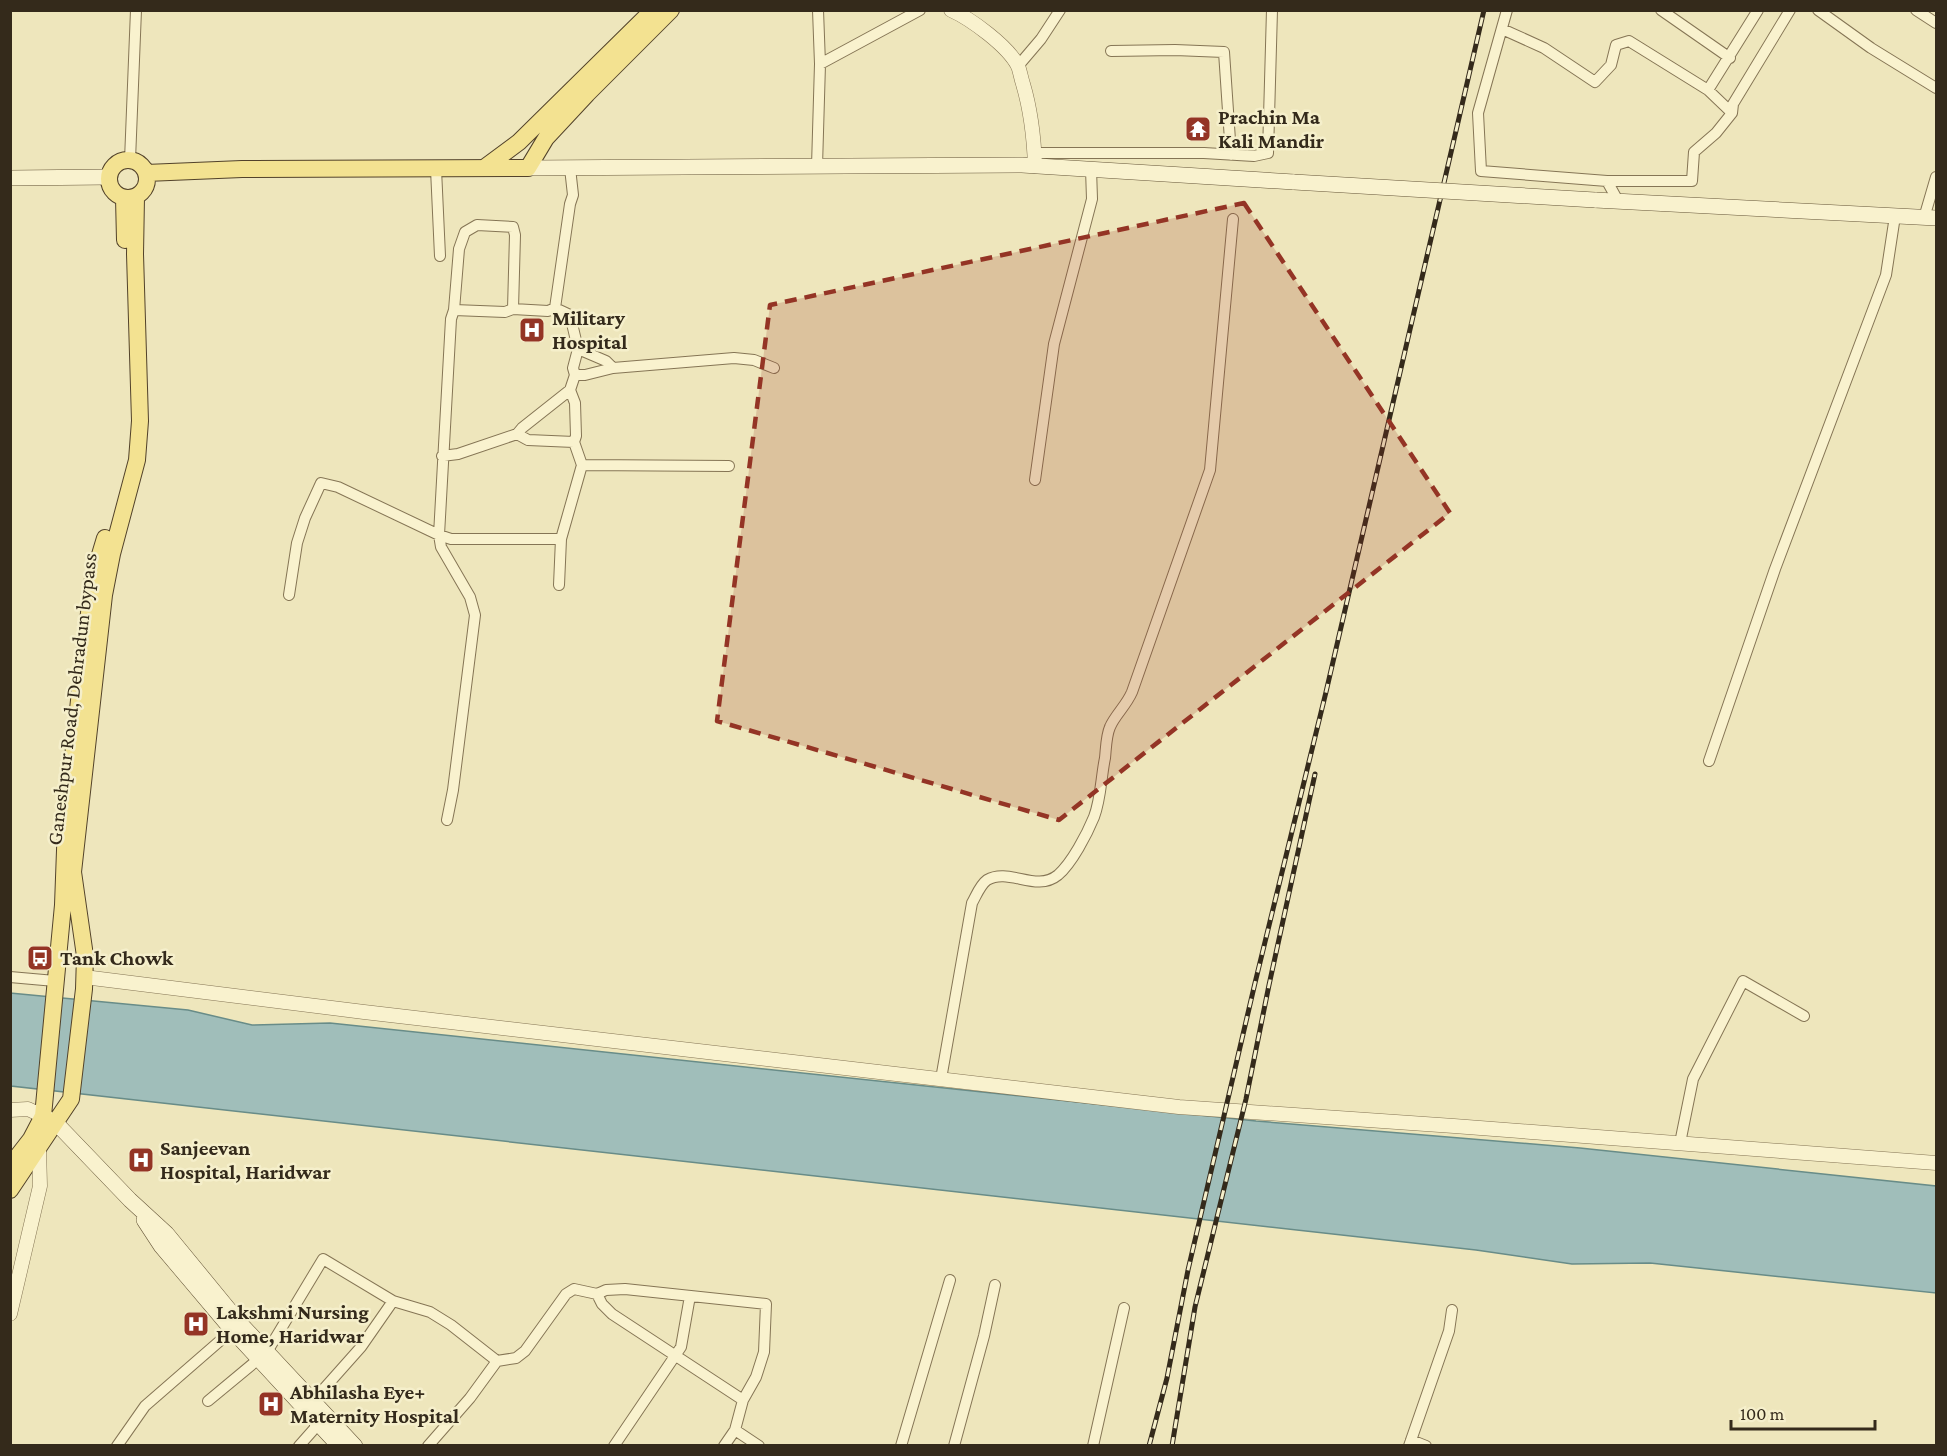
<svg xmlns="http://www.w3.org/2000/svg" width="1947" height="1456" font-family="'Crimson Pro',serif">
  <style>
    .water { fill: #a0beba; stroke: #688c88; stroke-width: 1.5 }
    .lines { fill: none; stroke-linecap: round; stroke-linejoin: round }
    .minor-casing { stroke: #857555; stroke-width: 12 }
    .tertiary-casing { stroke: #857555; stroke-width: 15 }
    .secondary-casing { stroke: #665639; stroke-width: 16 }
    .primary-casing { stroke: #52422a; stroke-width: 18 }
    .minor { stroke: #f9f2ce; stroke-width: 10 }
    .tertiary { stroke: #f9f2ce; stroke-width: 14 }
    .secondary { stroke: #f9f2ce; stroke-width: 15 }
    .primary { stroke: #f3e291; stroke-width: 16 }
    .rail-casing { stroke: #342a1b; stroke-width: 5 }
    .rail { stroke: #f5efcb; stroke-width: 3; stroke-dasharray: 9; stroke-linecap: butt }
    .secondary-bridge-casing { stroke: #665639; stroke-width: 16; stroke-linecap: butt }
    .secondary-bridge { stroke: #f9f2ce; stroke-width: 15 }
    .marked { fill: #943425; fill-opacity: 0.2; stroke: #943425; stroke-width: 4.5; stroke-dasharray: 12 8; stroke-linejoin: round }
    .labels { text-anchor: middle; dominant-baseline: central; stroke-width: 5; stroke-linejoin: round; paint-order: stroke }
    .poi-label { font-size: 21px; font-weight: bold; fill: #342a1b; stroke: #f5efcb; text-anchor: start }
    .street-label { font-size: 21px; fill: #342a1b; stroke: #f5efcb }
  </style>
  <rect width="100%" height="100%" fill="#eee6bc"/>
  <path class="water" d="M10 993 188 1010 252 1025 330 1023 1256 1121 1580 1148 1936 1186V1293L1650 1263 1572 1264 1476 1250 11 1086Z"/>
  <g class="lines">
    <g class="minor-casing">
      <path id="minor" d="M1507 10 1478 113 1481 171 1607 181 1618 201
        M1661 10 1730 58
        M1818 10 1871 48 1936 88
        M1916 10 1936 23
        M1502 29 1544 48 1595 82 1611 65 1616 45 1629 41 1708 90 1732 113 1733 104 1790 10
        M1111 51 1175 50 1224 52 1231 155
        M820 64 920 10
        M1018 66 1041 39 1060 10
        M1708 90 1758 10
        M1035 153H1204L1254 156 1268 153 1272 10
        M130 160 136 10
        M817 166 820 64 818 10
        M436 169 440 256
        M1607 181H1692L1694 152 1716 133 1732 113
        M1924 218 1936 177
        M555 308 570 204 573 195 570 168
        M578 349 606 361 613 368
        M575 375H585L613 368 734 358 754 360 774 368
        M517 434 528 440 574 442
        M442 456 458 454 517 434 522 428 570 390 575 375 573 368 578 349 570 315 555 308 548 311 513 309 505 312 454 310
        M582 465 729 466
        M1035 480 1054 344 1092 199 1091 169
        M559 585 561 539 582 465 574 442 576 436 575 403 570 390
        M289 595 297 543 305 518 321 483 338 487 439 535 451 539H561
        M1709 761 1775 569 1886 275 1895 216
        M447 820 453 790 475 615 470 597 441 547 439 535 451 319 454 310 459 249 465 232 477 225 513 227 515 235 513 309
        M10 977 55 981
        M941 1079 972 903C976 896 980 885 987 880 1009 867 1036 893 1058 875 1072 863 1087 834 1094 817 1101 799 1101 777 1105 758 1106 749 1106 736 1110 727 1115 715 1126 706 1132 692L1210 470 1233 219
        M1680 1143 1693 1079 1743 981 1804 1016
        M597 1294 602 1304 612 1314 743 1400
        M208 1401 267 1352 323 1259 393 1301 430 1312 451 1325 497 1361 516 1358 525 1351 566 1294 574 1289 597 1294 606 1290 625 1289 766 1304 764 1352 756 1377 743 1400 735 1430 724 1446
        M313 1401 361 1347 393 1301
        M735 1430 759 1446
        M1411 1440 1426 1446
        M117 1446 145 1406 237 1326
        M299 1446 322 1420
        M428 1446 470 1398 497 1361
        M614 1446 681 1347 690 1296
        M901 1446 950 1280
        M954 1446 984 1336 995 1285
        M1093 1446 1124 1308
        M1409 1446 1449 1331 1452 1310"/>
    </g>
    <g class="tertiary-casing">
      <path id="tertiary" d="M951 10C971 19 1008 46 1018 66 1020 71 1021 78 1023 84 1031 111 1034 138 1035 166
        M84 977 364 1012 1179 1107 1454 1126 1936 1163
        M10 1110 28 1109 43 1116
        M10 1314 40 1186 39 1148"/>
    </g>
    <g class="secondary-casing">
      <path id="secondary" d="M528 168 1022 165 1294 182
        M10 178 109 177
        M1595 200 1936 218
        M45 1117 56 1123 130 1200 167 1234 240 1323 355 1446
        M144 1220 161 1246 232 1330 339 1446"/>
    </g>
    <g class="primary-casing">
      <path id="primary" d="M109 179a19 19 0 1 1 38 0a19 19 0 1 1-38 0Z
        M484 168 519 142 653 10
        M146 173 242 169 528 168 546 138 587 94 671 10
        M124 198 125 240
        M10 1166 31 1139 43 1116 63 905 66 823 80 691 93 578 105 538
        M10 1190 71 1099 84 989 85 956 73 872 104 595 112 554 137 460 140 421 135 254 136 197"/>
    </g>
    <use href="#minor" class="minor"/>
    <use href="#tertiary" class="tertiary"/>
    <use href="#secondary" class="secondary"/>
    <use href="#primary" class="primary"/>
    <g class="rail-casing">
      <path id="rail" d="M1149 1446 1167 1378 1188 1270 1255 983 1326 692 1484 10
        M1172 1446 1195 1307 1246 1099 1269 985 1315 774"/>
    </g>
    <use href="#rail" class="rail"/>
    <g class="secondary-bridge-casing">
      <path id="secondary-bridge" d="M1294 182 1595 200"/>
    </g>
    <use href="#secondary-bridge" class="secondary-bridge"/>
  </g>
  <path class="marked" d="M1244 203 1450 513 1059 820 717 721 770 305Z"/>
  <defs>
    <g id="temple-square" transform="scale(1.35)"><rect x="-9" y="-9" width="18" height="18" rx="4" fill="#943425" stroke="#f5efcb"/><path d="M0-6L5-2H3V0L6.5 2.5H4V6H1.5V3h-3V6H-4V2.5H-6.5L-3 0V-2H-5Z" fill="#fff"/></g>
    <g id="hospital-square" transform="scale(1.35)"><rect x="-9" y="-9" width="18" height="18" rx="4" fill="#943425" stroke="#f5efcb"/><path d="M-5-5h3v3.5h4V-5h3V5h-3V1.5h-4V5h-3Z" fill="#fff"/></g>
    <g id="bus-square" transform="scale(1.35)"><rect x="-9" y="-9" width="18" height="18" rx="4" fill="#943425" stroke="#f5efcb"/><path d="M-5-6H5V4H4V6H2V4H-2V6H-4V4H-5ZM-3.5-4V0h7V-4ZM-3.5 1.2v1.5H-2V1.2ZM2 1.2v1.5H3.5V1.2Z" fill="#fff"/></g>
  </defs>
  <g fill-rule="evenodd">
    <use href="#temple-square" x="1198" y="129"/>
    <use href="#hospital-square" x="532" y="330"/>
    <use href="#bus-square" x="40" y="958"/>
    <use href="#hospital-square" x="141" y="1160"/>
    <use href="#hospital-square" x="196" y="1324"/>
    <use href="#hospital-square" x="271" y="1404"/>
  </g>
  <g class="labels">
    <g class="poi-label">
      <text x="1218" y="117">Prachin Ma<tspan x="1218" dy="24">Kali Mandir</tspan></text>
      <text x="552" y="318">Military<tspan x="552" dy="24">Hospital</tspan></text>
      <text x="60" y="958">Tank Chowk</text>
      <text x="160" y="1148">Sanjeevan<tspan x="160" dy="24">Hospital, Haridwar</tspan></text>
      <text x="216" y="1312">Lakshmi Nursing<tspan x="216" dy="24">Home, Haridwar</tspan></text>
      <text x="290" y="1392">Abhilasha Eye+<tspan x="290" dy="24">Maternity Hospital</tspan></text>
    </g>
    <g class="street-label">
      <text transform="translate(72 699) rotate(-83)">Ganeshpur Road, Dehradun bypass</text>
    </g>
  </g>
  <rect width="1947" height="1456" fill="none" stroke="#342a1b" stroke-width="24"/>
  <path d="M1731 1420v9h144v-9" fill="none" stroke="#342a1b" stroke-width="3"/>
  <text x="1740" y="1420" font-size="18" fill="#342a1b" stroke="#f5efcb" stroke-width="4.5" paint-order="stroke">100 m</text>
</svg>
